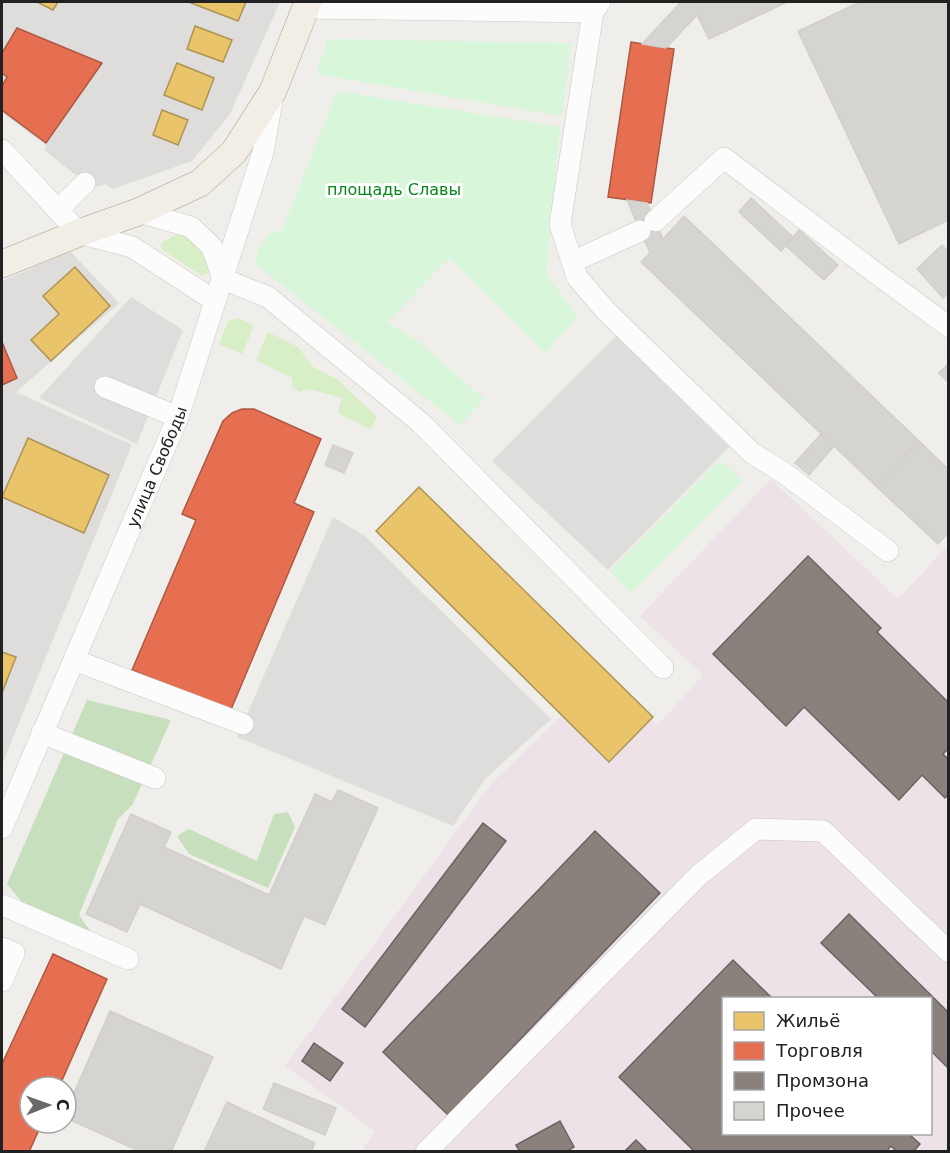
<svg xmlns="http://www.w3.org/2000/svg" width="950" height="1153" font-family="'DejaVu Sans',sans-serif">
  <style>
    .residential { fill: #dedddb }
    .industrial { fill: #ede2e8; fill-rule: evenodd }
    .grass { fill: #d8eec7 }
    .forest { fill: #c7dfbd }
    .park { fill: #d7f6da }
    .homes { fill: #e9c46a; stroke: #ad9354; stroke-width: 1.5 }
    .shops { fill: #e76f51; stroke: #ac5843; stroke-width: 1.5 }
    .industry { fill: #8a817c; stroke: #6a6461; stroke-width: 1.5 }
    .building { fill: #d6d4d1; stroke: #d2cfcb; stroke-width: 1.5 }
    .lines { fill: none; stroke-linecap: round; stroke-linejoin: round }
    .minor-casing { stroke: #c8c8c6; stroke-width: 22 }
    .major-casing { stroke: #a69e85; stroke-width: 28 }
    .minor { stroke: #fdfcfc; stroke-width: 21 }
    .major { stroke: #f2eee6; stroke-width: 27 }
    .labels { text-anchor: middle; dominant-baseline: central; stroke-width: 6; stroke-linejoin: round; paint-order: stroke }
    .park-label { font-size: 16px; fill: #05891b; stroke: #fff }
    .street-label { font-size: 16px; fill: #212121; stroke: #fff }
  </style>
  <rect width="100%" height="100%" fill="#efeeea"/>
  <path class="residential" d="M2 2H280L230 114 192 161 113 189 105 184 92 188 44 150 47 146 2 113Z
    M70 251 119 303 16 392 132 445 2 765V281Z
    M131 297 183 330 137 444 39 398Z
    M616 336 729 447 608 570 492 461Z
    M333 517 365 536 551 719 485 779 453 826 237 737Z"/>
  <path class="industrial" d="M771 479 898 599 948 546V1151H362L375 1131 285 1066 491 784 566 711 648 717 658 725 703 675 640 616ZM724 998H930V1134H724Z"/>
  <path class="grass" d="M175 235C204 237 202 246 211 271L202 276 161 249V243Z
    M239 318 254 326 242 354 219 344 228 321Z
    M268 332 298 347 313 367 337 379 377 417 370 429 338 413 342 398 309 389 300 392 292 387V378L256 360Z"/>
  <path class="forest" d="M87 700 171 720 133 804 118 819 79 915 91 932 89 935 27 908 7 884Z
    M288 812 295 827 268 888 189 854 177 836 189 829 257 861 274 814Z"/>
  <path class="park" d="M328 39 571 43 562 116 316 74Z
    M337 91 560 127 546 273 577 317 545 353 449 258 387 322 420 343 484 399 460 425 256 264 258 250 270 233 282 231Z
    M720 460 742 481 631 593 610 571Z"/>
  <path class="homes" d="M37 2H58L53 10Z
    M191 2H246L238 21 191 3Z
    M195 26 232 40 223 62 187 49Z
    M177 63 214 78 202 110 164 95Z
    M162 110 188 120 178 145 153 135Z
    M75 267 110 306 51 361 31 340 59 314 43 296Z
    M28 438 109 475 84 533 2 497Z
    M419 487 653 717 609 762 376 531Z
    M2 652 16 657 2 693Z"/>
  <path class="shops" d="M17 28 102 63 46 143 2 110V86L7 77 2 73V53Z
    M631 42 674 49 651 203 608 197Z
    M2 342 17 378 2 385Z
    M242 409H254L321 439 294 503 314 512 230 712 132 670 196 520 182 514 223 421 232 413Z
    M53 954 107 979 59 1087H30V1123H42L29 1152H2V1064Z"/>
  <path class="industry" d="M808 556 881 628 877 632 948 702V749L943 754 948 759V795L945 798 922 775 899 800 804 707 786 726 713 654Z
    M483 823 506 841 365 1027 342 1009Z
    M595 831 660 893 448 1115 383 1052Z
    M849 914 948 1012V1068L930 1050V998H878L821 943Z
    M733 960 772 998H724V1134H909L920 1144 913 1152H897L891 1146 886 1152H695L619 1077Z
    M314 1043 343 1063 330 1081 302 1061Z
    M560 1121 574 1147 566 1152H520L516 1145Z
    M636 1140 648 1152H624Z"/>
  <path class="building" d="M681 2H787L709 39 697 15 666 48 642 44Z
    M860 2H948V220L899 244 798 31Z
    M751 198 793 237 781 251 739 212Z
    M627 200 647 203 663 239 684 216 919 441 877 487 641 262 650 253Z
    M799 230 838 265 824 280 786 246Z
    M942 245 948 252V293L943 298 917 269Z
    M948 364V382L939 373Z
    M821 434 834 446 809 475 795 463Z
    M919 441 948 469V533L938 544 877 487Z
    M333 445 353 453 344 473 325 465Z
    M338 790 378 808 325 925 304 916 281 969 140 904 127 932 86 914 131 814 171 832 164 847 269 895 315 794 332 802Z
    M110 1011 213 1057 171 1152H141L66 1118V1111Z
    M274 1083 336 1108 325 1135 263 1109Z
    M227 1102 315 1143 311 1152H204Z"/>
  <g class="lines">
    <g class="minor-casing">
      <g id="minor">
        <path d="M600 2 593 12 560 224 577 277 606 311 752 453 784 473 888 551"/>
        <path d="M306 8 593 12"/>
        <path d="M2 150 79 233 132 247 215 301"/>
        <path d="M58 210 85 183"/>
        <path d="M138 212 191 227 212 247 223 279 268 297 421 423 663 668"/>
        <path d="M655 221 724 158 877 274 948 326"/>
        <path d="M572 262 640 231"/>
        <path d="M105 387 178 417"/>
        <path d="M74 660 243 724"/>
        <path d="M42 733 155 778"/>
        <path id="s1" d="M2 828 178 417 263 152 273 95"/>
        <path d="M2 905 128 959"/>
        <path d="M2 948 14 953 2 981"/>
        <path d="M426 1152 698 876 756 829 823 831 948 951"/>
      </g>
    </g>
    <g class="major-casing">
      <path id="major" d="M2 264 79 233 138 212 200 183 234 152 273 91 308 2"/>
    </g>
    <use href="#minor" class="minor"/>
    <use href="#major" class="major"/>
  </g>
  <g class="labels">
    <g class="park-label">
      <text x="394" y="189">площадь Славы</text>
    </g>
    <g class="street-label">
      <text stroke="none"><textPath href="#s1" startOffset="393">улица Свободы</textPath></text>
    </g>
  </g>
  <rect width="950" height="1153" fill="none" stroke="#212121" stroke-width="6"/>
  <rect x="722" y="997" width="210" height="138" fill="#ffffff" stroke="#a6a6a6" stroke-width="1.5"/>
  <rect x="734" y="1012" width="30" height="18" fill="#e9c46a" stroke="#a6a6a6" stroke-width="1.5"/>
  <text x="776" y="1027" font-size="18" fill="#212121">Жильё</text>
  <rect x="734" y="1042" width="30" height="18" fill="#e76f51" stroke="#a6a6a6" stroke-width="1.5"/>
  <text x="776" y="1057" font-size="18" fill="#212121">Торговля</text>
  <rect x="734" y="1072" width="30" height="18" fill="#8a817c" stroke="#a6a6a6" stroke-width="1.5"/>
  <text x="776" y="1087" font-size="18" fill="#212121">Промзона</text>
  <rect x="734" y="1102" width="30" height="18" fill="#d6d4d1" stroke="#a6a6a6" stroke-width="1.5"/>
  <text x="776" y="1117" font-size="18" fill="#212121">Прочее</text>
  <g transform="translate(48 1105) rotate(89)"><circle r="28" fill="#ffffff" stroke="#a6a6a6" stroke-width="1.5"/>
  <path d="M0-4.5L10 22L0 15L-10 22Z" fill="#696967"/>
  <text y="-9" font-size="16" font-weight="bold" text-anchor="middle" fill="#212121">С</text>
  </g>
</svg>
